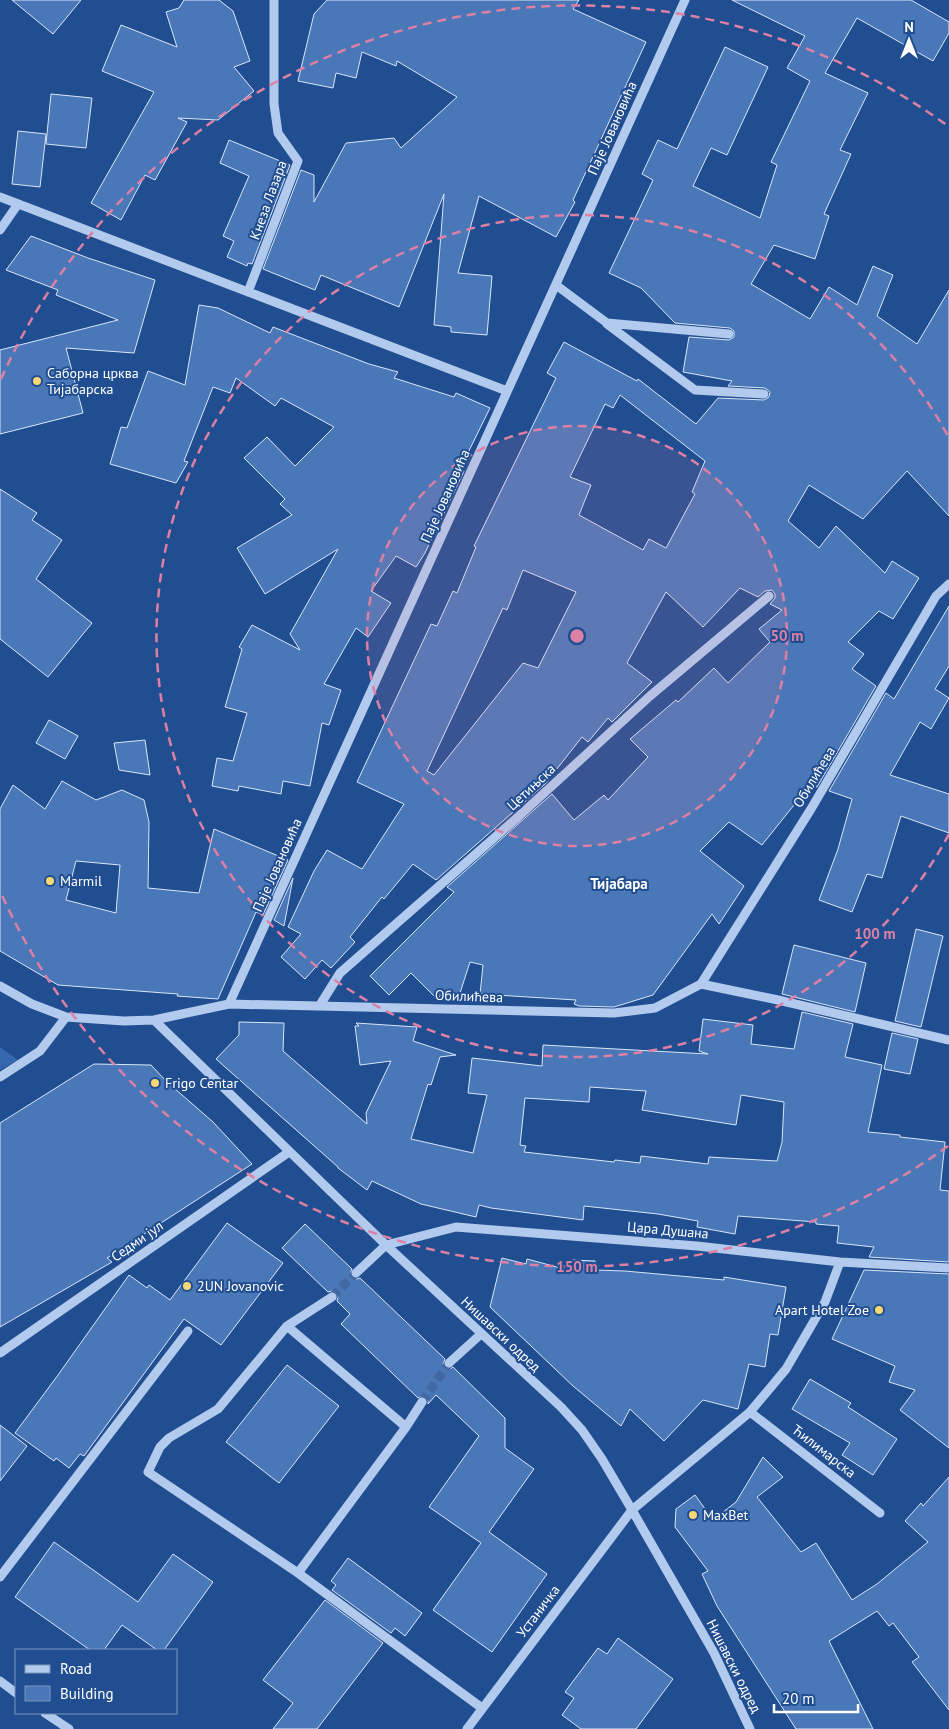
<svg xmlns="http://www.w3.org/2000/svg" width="949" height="1729" font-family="'PT Sans',sans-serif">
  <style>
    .green { fill: #3567ae }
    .building { fill: #4a77b8; stroke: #d8e6f9; fill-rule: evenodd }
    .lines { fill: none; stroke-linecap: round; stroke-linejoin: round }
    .minor-tunnel { stroke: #4269a1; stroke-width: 9; stroke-dasharray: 9 4.5; stroke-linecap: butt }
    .minor { stroke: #b2caed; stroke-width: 9 }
    .ring { fill: none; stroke: #dd80a5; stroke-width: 2.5; stroke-dasharray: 9 6 }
    .poi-dot { fill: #f9d774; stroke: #214e90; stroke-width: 2 }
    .labels { text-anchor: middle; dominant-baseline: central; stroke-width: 4; stroke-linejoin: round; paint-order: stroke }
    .street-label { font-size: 14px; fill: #fff; stroke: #214e90 }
    .poi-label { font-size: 14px; fill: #fff; stroke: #214e90; text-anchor: start }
    .neighbourhood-label { font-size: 15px; font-weight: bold; fill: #fff; stroke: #214e90 }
    .centre { fill: #dd80a5; stroke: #214e90; stroke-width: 2.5 }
    .ring-label { font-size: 15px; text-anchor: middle; font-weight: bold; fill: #dd80a5; stroke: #214e90; stroke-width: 4; stroke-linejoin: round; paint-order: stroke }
  </style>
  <rect width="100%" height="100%" fill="#214e90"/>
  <path class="green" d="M0 1047 18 1060 0 1070Z"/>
  <path class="building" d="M12 0H81L53 34Z
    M184 0H219L233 11 250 61 234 67 254 91 218 120 178 118 187 122 155 180 145 175 121 220 91 203 154 92 102 71 121 25 177 47 166 12 179 8Z
    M327 0H579L573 9 646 42 573 200 575 202 556 237 479 196 458 273 492 276 487 335 451 332V327L434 325 444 194 399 307 321 275 315 290 263 269 301 170 314 175V202L346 143 394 138 401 148 457 97 397 61 396 66 362 52 356 78 336 73 333 88 298 81 314 14Z
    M732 0H911L949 22V33L933 61 857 18 825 73 868 93 840 150 851 154 824 214 829 216 815 259 774 245 751 284 810 319 829 287 857 305 873 266 893 275 877 316 917 344 949 290V516L907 471 863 519 809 485 788 521 819 548 836 526 885 573 892 561 919 578 893 619 879 611 848 642 864 654 852 669 876 686 817 787 810 785 762 845 729 822 700 851 744 886 719 924 712 914 653 995 614 1007 579 1006 574 1004 576 1000 480 994 483 965 470 962 460 993 444 992 437 999 411 973 389 995 370 976 454 892 447 887 552 794 574 820 604 795 608 800 648 757 630 739 676 700 678 702 714 668 728 683 770 642 759 629 782 610 770 604 775 598V594L772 590 765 591 758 597 740 588 703 627 666 592 627 663 652 682 612 722 608 718 588 742 582 737 545 784 436 880 413 864 384 899 382 897 350 937 355 942 331 968 322 960 305 979 281 957 301 934 288 927 314 871 327 850 362 869 404 804 357 782 431 624 437 626 453 591 457 593 476 547 474 546 556 378 547 373 564 342 637 381 638 379 696 424 718 398 764 400 769 397 770 392 765 388 728 386 732 381 683 372 689 337 729 340 734 337V331L730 328 675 323 641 288 609 273 653 180 642 174 658 140 677 149 725 47 768 67 727 155 711 148 693 186 760 218 777 165 771 162 810 81 787 68 805 36ZM620 395 705 461 692 492 695 494 666 548 649 539 643 550 579 515 591 485 570 477 605 404 613 408ZM523 570 576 592 538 668 523 663 434 775 427 771 503 608 507 610Z
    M51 94 92 98 86 148 46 144Z
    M18 131 46 134 40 187 12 184Z
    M229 140 290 165 252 264 248 263 247 266 227 257 234 241 223 236 249 176 220 163Z
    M31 236 88 258 155 280 134 353 66 348 83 413 0 434V350L118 320 56 295 58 290 6 270Z
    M199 305 218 308 270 333 273 327 369 364 398 372 394 378 454 397 456 393 490 408 460 469 464 471 425 553 416 567 396 556 371 591 391 603 368 637 356 628 324 684 341 690 329 725 322 723 310 786 283 781 281 794 239 786 238 791 212 786 217 758 233 761 247 713 225 707 242 649 239 647 252 625 300 650 290 634 338 549 265 594 237 548 292 515 280 504 285 499 244 458 267 437 295 466 334 427 281 398 275 406 236 378 230 393 213 387 184 461 188 462 176 483 110 464 121 427 127 428 148 371 185 385Z
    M0 489 37 513 32 520 62 540 36 579 92 623 48 677 0 639Z
    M949 606V666L935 689 949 698 931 729 920 722 890 775 949 794V833L901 816 882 878 867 874 852 912 819 900 838 849 852 799 829 791 886 693 894 699Z
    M49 720 78 736 65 759 36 743Z
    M145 740 150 775 119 770 114 743Z
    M62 781 96 800 122 790 144 800 149 822 148 888 199 893 214 829 288 860 263 915 256 912 218 999 177 996 178 994 58 985 0 951V809L13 785 45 809ZM76 861 120 865 116 913 66 900Z
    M293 878 284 926 274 920Z
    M916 929 943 936 921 1027 895 1021Z
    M794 945 866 963 855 1012 782 994Z
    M802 1012 853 1024 845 1057 882 1065 868 1132 900 1135V1137L945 1142 940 1190 949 1191V1262L869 1257 874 1247 837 1243 839 1226 816 1224V1222L738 1216 735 1234 697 1227 698 1221 658 1214 584 1206 583 1220 491 1208 479 1205 476 1217 421 1204 372 1181 367 1190 338 1168V1167L216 1059 239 1035V1022L284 1023 283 1051 367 1124 366 1113 391 1061 360 1065 355 1026H359L356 1023 417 1027 413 1041 456 1055 440 1057 431 1085 428 1084 411 1139 473 1153 487 1095 468 1093 472 1058 542 1066 543 1045 708 1054 699 1051 703 1019 753 1025 751 1044 794 1049ZM590 1087 646 1091 642 1110 736 1125 741 1095 784 1102 782 1142 777 1161 709 1157 708 1164 641 1156 640 1163 615 1160 614 1162 524 1152 526 1146 520 1145 525 1098 589 1102Z
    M892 1033 918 1039 910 1074 884 1069Z
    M94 1064 151 1065 166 1081 213 1122 252 1164 107 1258 112 1262 0 1327V1123Z
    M227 1223 283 1263 221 1345 184 1319 84 1456 80 1454 69 1468 56 1458 54 1461 15 1433 58 1375 129 1275 147 1288 149 1285 170 1300Z
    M305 1224 352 1269 350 1274 352 1278 357 1279 360 1278 445 1359 443 1364 445 1368 450 1369 453 1367 505 1418V1448L534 1469 489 1532 547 1574 492 1652 433 1610 481 1543 429 1507 479 1436 436 1395 428 1404V1400L425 1397 422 1396 418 1398 341 1324 350 1314 337 1301 338 1297 337 1293 332 1291 328 1292 282 1248Z
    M502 1258 526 1264 527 1259 572 1271 573 1260 595 1261V1270L625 1271 724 1280V1277L786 1287 778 1335 770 1334 765 1367 749 1364 738 1409 703 1400 664 1441 630 1409 621 1426 573 1386 490 1307Z
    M864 1270 949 1274V1448L900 1410 915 1390 889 1382 895 1366 832 1339Z
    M287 1365 339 1406 279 1483 226 1442Z
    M810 1379 851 1403 848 1407 897 1439 873 1475 842 1455 850 1443 792 1409Z
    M0 1425 27 1446 0 1481Z
    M763 1457 783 1477 757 1497 801 1552 816 1543 852 1600 877 1584 928 1542 905 1521 921 1503 923 1506 949 1477V1710L912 1662 919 1657 893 1623 889 1626 877 1611 829 1641 873 1729H796L717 1606 702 1574 708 1571 675 1527 676 1509 695 1495 713 1520 736 1502Z
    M54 1542 138 1602 173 1554 213 1582 164 1650H157L122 1625 104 1650H90L15 1597Z
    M348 1558 422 1613 405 1636 395 1628 391 1633 332 1590 336 1585 331 1581Z
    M325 1600 383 1643 317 1729H273L293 1703 263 1680Z
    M618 1638 673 1679 636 1729H581L562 1715 574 1698 565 1692 598 1648 607 1654Z"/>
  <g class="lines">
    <path class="minor-tunnel" d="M332 1297 356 1273
      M422 1402 449 1363"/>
    <path class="minor" d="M0 197 507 391
      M0 230 18 204
      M556 285 607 323 729 334
      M248 292 298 161 278 133 274 104V0
      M607 324 695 390 764 394
      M701 984 811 809 936 596 949 584
      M0 986 32 1004 66 1017 124 1021 154 1020 229 1004 614 1013 655 1008 701 984 778 1000 949 1040
      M229 1004 685 0
      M320 1005 340 973 518 817 650 696 769 596
      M154 1020 386 1245 561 1407 582 1430 602 1459 632 1510 714 1653 750 1729
      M0 1077 40 1051 66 1017
      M356 1273 386 1245 456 1227 697 1246 840 1262 949 1268
      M287 1326 406 1427 298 1573 148 1472 160 1447 169 1438 218 1409 287 1326 332 1297
      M0 1353 289 1152
      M449 1363 481 1334
      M750 1412 880 1513
      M406 1427 422 1402
      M298 1573 482 1708
      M0 1577 188 1331
      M0 1681 16 1693
      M45 1713 69 1729
      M467 1729 632 1510 750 1412 786 1369 825 1302 840 1262"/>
  </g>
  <circle cx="577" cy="636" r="210" fill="#dd80a5" fill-opacity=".12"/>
  <g class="ring">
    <circle cx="577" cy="636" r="210"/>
    <path d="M949 834A421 421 0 1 1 949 438"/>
    <path d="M948 1146A631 631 0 0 1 1 893M1 379A631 631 0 0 1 948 126"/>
  </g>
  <g class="poi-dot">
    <circle cx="37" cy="381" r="5"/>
    <circle cx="50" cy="881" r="5"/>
    <circle cx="155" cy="1083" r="5"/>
    <circle cx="187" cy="1286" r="5"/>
    <circle cx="879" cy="1310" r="5"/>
    <circle cx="693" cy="1515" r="5"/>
  </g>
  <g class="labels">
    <g class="street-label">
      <text transform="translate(612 128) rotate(-66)">Паје Јовановића</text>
      <text transform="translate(268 200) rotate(-70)">Кнеза Лазара</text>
      <text transform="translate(445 496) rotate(-66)">Паје Јовановића</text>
      <text transform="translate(814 777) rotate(-59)">Обилићева</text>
      <text transform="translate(531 787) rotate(-43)">Цетињска</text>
      <text transform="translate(277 865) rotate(-66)">Паје Јовановића</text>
      <text transform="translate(469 996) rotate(2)">Обилићева</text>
      <text transform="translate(668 1230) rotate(5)">Цара Душана</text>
      <text transform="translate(137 1241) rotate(-35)">Седми јул</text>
      <text transform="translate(501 1334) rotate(43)">Нишавски одред</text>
      <text transform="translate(824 1451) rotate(38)">Ћилимарска</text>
      <text transform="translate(538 1611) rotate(-53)">Устаничка</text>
      <text transform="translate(734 1666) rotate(63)">Нишавски одред</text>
    </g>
    <g class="poi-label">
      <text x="47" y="373">Саборна црква<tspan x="47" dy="16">Тијабарска</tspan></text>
      <text x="60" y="881">Marmil</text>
      <text x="165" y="1083">Frigo Centar</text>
      <text x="197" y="1286">2UN Jovanovic</text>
      <text x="869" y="1310" text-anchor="end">Apart Hotel Zoe</text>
      <text x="703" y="1515">MaxBet</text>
    </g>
    <g class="neighbourhood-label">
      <text x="619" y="883">Тијабара</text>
    </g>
  </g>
  <circle cx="577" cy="636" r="8" class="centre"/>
  <g class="ring-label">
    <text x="787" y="641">50 m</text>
    <text x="875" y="939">100 m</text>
    <text x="577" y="1272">150 m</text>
  </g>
  <rect x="15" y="1649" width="162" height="65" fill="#214e90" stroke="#7a95bc"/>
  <rect x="25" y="1665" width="25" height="8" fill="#b2caed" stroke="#7a95bc"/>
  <text x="60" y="1674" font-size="15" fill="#ffffff">Road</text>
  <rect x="25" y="1686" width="25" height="15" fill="#4a77b8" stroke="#7a95bc"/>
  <text x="60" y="1699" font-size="15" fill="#ffffff">Building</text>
  <g transform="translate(909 40)" stroke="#214e90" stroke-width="4" paint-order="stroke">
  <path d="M0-4L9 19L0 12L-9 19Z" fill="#ffffff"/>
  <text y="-8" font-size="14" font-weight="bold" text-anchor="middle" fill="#ffffff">N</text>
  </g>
  <path d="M774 1704v8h84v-8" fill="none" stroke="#ffffff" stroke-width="2.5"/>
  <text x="782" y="1704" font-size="15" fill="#ffffff" stroke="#214e90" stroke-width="4" paint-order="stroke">20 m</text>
</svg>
